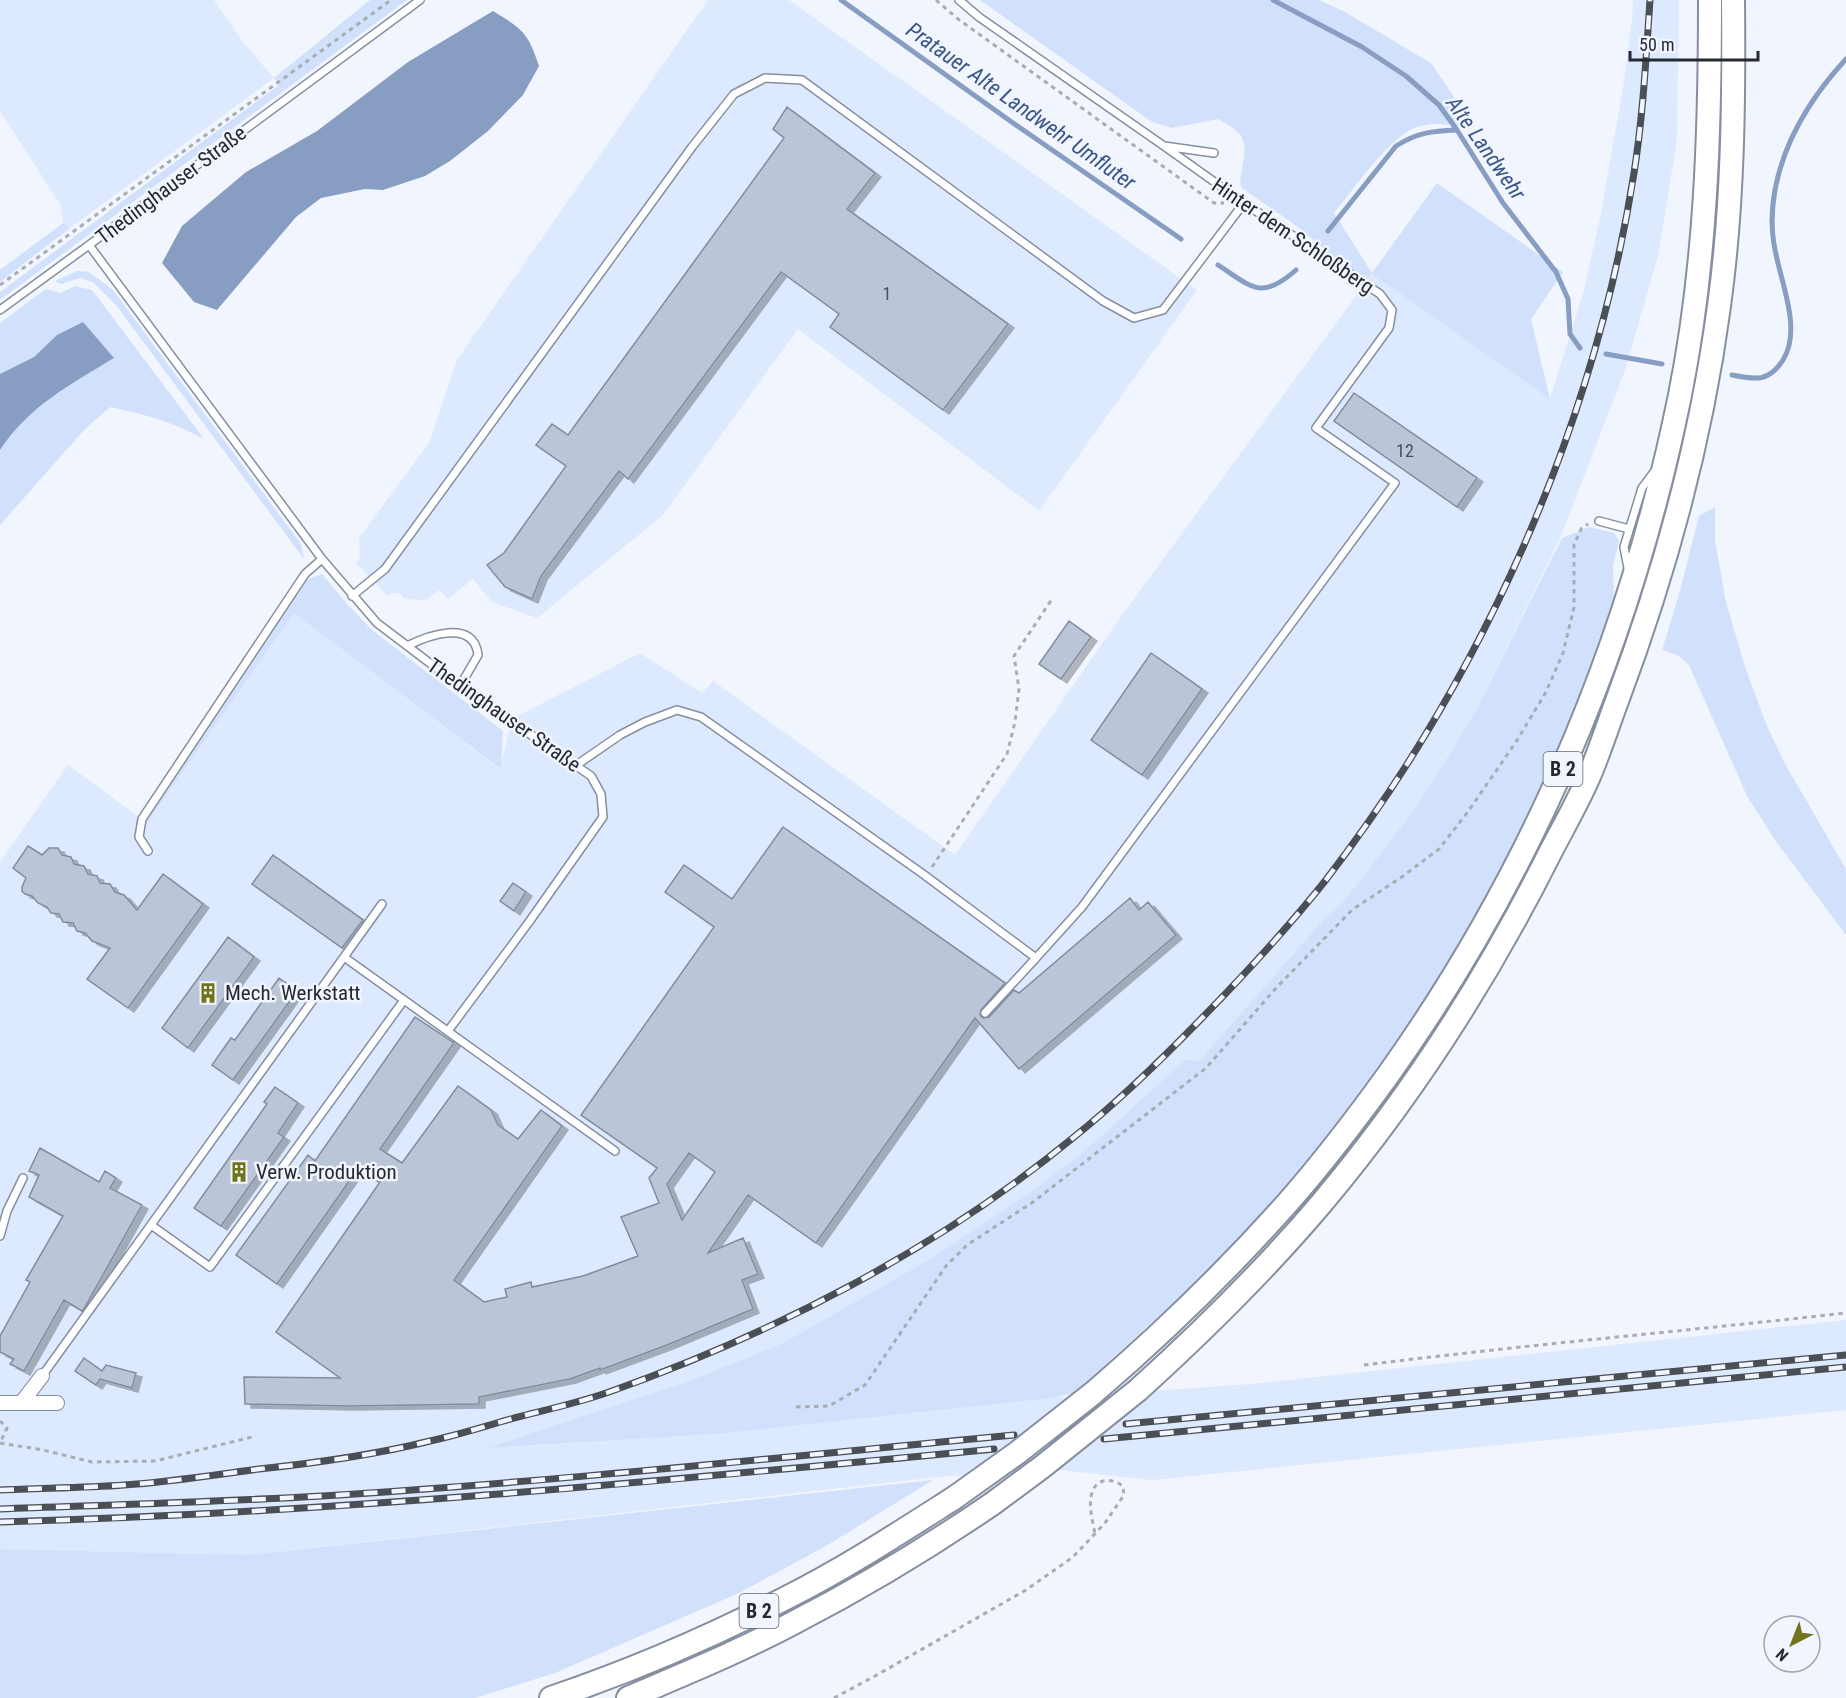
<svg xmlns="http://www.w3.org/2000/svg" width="1846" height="1698" font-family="'Roboto Condensed',sans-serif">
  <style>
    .built { fill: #dde9fe }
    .green { fill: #d1e0fb }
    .water { fill: #889dc2 }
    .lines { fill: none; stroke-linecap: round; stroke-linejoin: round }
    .stream { stroke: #889dc2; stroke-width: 5 }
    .building { fill: #bac5d8; stroke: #838c9e; stroke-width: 1.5; fill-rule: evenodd; filter: url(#shadow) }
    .lane-casing { stroke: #858fa0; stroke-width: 10 }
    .street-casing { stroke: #858fa0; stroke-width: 16 }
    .primary-casing { stroke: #858fa0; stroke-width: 26 }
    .path { stroke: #a8acb3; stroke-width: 3; stroke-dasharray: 4.5 4.5; stroke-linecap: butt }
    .lane { stroke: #fff; stroke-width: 7 }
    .street { stroke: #fff; stroke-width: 14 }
    .primary { stroke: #fff; stroke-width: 22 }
    .rail-casing { stroke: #4a4e55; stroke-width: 7 }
    .rail { stroke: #f1f5fd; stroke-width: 4.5; stroke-dasharray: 14; stroke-linecap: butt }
    .primary-bridge-casing { stroke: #858fa0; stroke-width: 26; stroke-linecap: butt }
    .primary-bridge { stroke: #fff; stroke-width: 22 }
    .labels { text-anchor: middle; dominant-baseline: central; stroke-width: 5; stroke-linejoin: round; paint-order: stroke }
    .number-label { font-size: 18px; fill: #4a505a }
    .shield { fill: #f1f5fd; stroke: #62666e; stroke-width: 1.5 }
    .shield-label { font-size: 20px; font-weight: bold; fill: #252930 }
    .street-label { font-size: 21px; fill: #252930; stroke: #f1f5fd }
    .poi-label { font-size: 21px; fill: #252930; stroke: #f1f5fd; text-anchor: start }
    .water-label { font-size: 22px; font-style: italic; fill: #3a5588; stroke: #f1f5fd }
  </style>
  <defs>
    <filter id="shadow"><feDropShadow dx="6" dy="4" stdDeviation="0" flood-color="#0004"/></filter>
  </defs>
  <rect width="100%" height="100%" fill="#f1f5fd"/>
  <path class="built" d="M0 0H214L242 41 274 78 70 228 63 223 61 206 0 111Z
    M708 0H789L1197 290 1039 511 798 329 663 515 537 618 492 602 473 579 448 599 439 590 427 600 405 599 399 593H391L388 596 356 563 360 558 359 538 429 443 457 360Z
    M1633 0H1679L1677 139 1658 256 1625 370 1561 536 1472 718 1417 806 1344 901 1323 920 1199 1061H1185L1088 1148 1029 1193 935 1256 783 1343 687 1382 491 1448 717 1434 1054 1398 1251 1384 1846 1320V1410L1152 1480 1051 1469 938 1477 249 1555 0 1549V862L68 765 147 823 294 613 500 769 512 719 640 653 702 693 713 681 955 855 1120 618 1372 274 1550 398 1583 294 1600 219 1623 88 1632 20Z"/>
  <path class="green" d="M370 0H407L0 300V292L279 85 274 78Z
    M980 0H1319L1343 11 1431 63 1474 127C1455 126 1431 120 1414 128 1386 141 1354 189 1334 213L1372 273 1437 183 1563 272 1531 319 1550 399 1372 274 1364 283 1298 227 1242 188C1239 181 1241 176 1242 169 1248 139 1244 133 1218 119L1172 128 1152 122Z
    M63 223 70 228 0 282V270Z
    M77 271 89 272 113 290 301 544 304 559 116 305 93 282 80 278 61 284 55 281Z
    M75 286 92 290 204 439C170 421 147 415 110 407L84 430 0 525V450L12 431 31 413 67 386 113 358 57 335 34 357 0 374V323L46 289 61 293Z
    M1715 507V541L1726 602 1745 667 1767 726 1785 764 1846 869V935L1775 840 1747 796 1689 665 1679 656 1662 650 1680 591 1699 516Z
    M1589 527 1614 533 1619 541 1613 566 1614 597 1603 656 1558 763 1449 969 1350 1111 1292 1180 1216 1264 1074 1393 1054 1398 717 1434 488 1448 687 1382 783 1343 935 1256 1029 1193 1088 1148 1185 1060 1199 1061 1323 920 1344 901 1417 806 1472 718 1562 538Z
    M322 574 347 604 372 630 503 731 501 769 294 613 147 823 142 819 304 581Z
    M933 1480 826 1546 739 1593 555 1673 475 1698H0V1549L249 1555Z"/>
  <path class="water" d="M493 11C522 29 528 32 539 66L523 95 488 131 450 161 425 176 383 190 365 189 321 198 296 217 217 310 194 302 162 263 182 226 246 172 317 131 408 62Z
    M83 322 114 358C71 384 28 407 0 450V374L34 357 57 335Z"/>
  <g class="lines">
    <path class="stream" d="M841 0 1013 123 1181 239
      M1273 0 1362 47 1406 76 1439 105 1457 130 1503 203 1556 272 1568 299 1570 334 1580 348
      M1328 231 1396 146C1418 132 1433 131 1457 130
      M1218 265C1252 287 1261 301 1296 270
      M1606 354 1662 364
      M1732 375C1756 380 1769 382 1783 360 1803 328 1779 279 1774 244 1771 227 1772 207 1775 190 1784 141 1812 96 1846 59"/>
  </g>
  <path class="building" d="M787 107 875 173 847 209 1008 324 943 410 830 327 839 314 781 272 628 479 619 471 541 576 532 599 505 587 487 565 504 553 566 466 536 445 552 424 568 435 784 138 773 129Z
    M1354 393 1477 478 1457 507 1334 421Z
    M1069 621 1091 637 1061 679 1039 664Z
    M1151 653 1202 689 1142 775 1091 740Z
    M783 827 1005 983 981 1010 980 1015 983 1018 989 1017 1014 990 1019 993 1130 898 1139 910 1148 902 1176 935 1019 1069 975 1018 816 1243 748 1195 708 1253 743 1238 758 1274 742 1280 753 1309 667 1345 600 1370V1368L570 1379 479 1397V1404L349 1406 245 1404 244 1377 340 1378 276 1332 380 1182 357 1170 277 1284 236 1255 308 1155 315 1161 415 1017 454 1043 380 1149 402 1163 458 1086 491 1110 498 1125 518 1139 541 1110 562 1126 454 1280 484 1302 507 1297 505 1289 531 1282 532 1287 583 1276 638 1256 621 1217 659 1203 649 1178 657 1168 581 1115 714 927 665 892 684 865 732 899ZM689 1153 715 1172 682 1220 667 1184Z
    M28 846 42 855 49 848H58L62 855 71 857 74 864 84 866 88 874 97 876 100 883 110 884 115 892 124 895 137 910 163 874 203 904 128 1008 87 979 110 948 92 941 85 933 77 931 73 923 63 922 59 914 51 913 47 907 38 903 32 896 25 894 22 891V887L26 878 13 868Z
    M273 855 363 920 342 948 252 884Z
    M513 883 526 892 514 911 500 901Z
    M228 937 254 957 188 1048 162 1028Z
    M279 978 297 991 233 1080 212 1065 231 1038 235 1040Z
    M275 1087 298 1103 278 1133 284 1137 221 1226 194 1208 267 1104 264 1102Z
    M40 1148 99 1182 105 1171 116 1178 110 1188 142 1205 85 1307 82 1311 64 1300 24 1371 10 1364 14 1359 0 1352V1336L30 1282 26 1280 63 1216 29 1197 39 1175 29 1171Z
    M84 1358 102 1371 106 1365 136 1373 132 1388 100 1379 96 1385 75 1371Z"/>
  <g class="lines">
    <g class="lane-casing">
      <path id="lane" d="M420 0 89 245 322 559 377 623 460 686 591 776 601 794 603 817 529 922 448 1031
        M959 0 979 17 1164 146 1214 153
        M0 310 89 245
        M1599 521 1629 529
        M1628 568 1624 547 1642 488 1654 472
        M352 596 385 569 692 147 734 94 765 78 802 80 1103 301 1134 318 1163 310 1244 203
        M407 646C427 636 474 618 478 655L460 686
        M575 766 620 735 645 722 677 710 701 717 923 874 1036 958 1082 907 1395 483 1316 428 1389 328 1392 310 1380 294 1244 203 1164 146
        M148 851 139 837 142 819 305 574 322 559
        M344 957 382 904
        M985 1013 1036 958
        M151 1225 210 1267 404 1000
        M0 1236 7 1211 23 1178
        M42 1376 344 957 615 1151"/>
    </g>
    <g class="street-casing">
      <path id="street" d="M22 1402 42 1376
        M0 1403H57"/>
    </g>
    <g class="primary-casing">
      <path id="primary" d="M1138 1390C1202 1332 1264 1271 1320 1205 1411 1097 1488 977 1551 851 1564 826 1579 800 1590 774 1600 750 1608 725 1617 701 1665 573 1701 441 1719 306 1733 205 1734 102 1733 0
        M1092 1394C1162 1334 1229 1269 1290 1200 1325 1160 1357 1118 1388 1075 1534 870 1630 642 1680 395 1706 265 1710 132 1710 0
        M551 1698C631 1671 710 1637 786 1598 844 1569 899 1533 954 1498
        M628 1698C684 1674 741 1651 795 1622 863 1587 929 1547 992 1504"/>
    </g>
    <path class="path" d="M936 0 958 19 1214 203H1224
      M0 285 391 0
      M932 867 1007 754 1015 722 1019 689 1014 656 1052 599
      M1364 1365C1525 1345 1685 1331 1846 1313
      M796 1407 829 1406 865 1385 946 1266 967 1245 1033 1202 1206 1068 1277 987 1352 910 1403 876 1439 849 1467 813 1516 742 1546 692 1563 653 1574 607V545L1581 529 1588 524
      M0 1421 7 1428 0 1443
      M0 1443 43 1450 92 1462 155 1461 256 1436
      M834 1698 875 1676 1026 1590 1073 1557 1105 1523 1124 1495 1123 1486C1110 1477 1094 1478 1091 1497 1089 1508 1093 1523 1095 1534"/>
    <use href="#lane" class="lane"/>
    <use href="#street" class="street"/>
    <use href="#primary" class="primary"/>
    <g class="rail-casing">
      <path id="rail" d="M1126 1424 1846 1355
        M1104 1439 1846 1367
        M0 1490C41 1488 83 1488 124 1485 169 1482 214 1475 259 1469 316 1463 374 1455 430 1441 458 1435 486 1426 514 1418 545 1410 578 1403 609 1392 775 1333 938 1249 1074 1137 1119 1101 1161 1060 1201 1019 1244 975 1287 929 1325 881 1483 676 1594 428 1634 173 1643 116 1646 58 1650 0
        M0 1509C107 1505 215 1502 322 1496 553 1482 783 1457 1014 1435
        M0 1522C333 1513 663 1481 994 1449"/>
    </g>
    <use href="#rail" class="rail"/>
    <g class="primary-bridge-casing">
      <path id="primary-bridge" d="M954 1498 1017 1453 1092 1394
        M992 1504 1042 1467 1138 1390"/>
    </g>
    <use href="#primary-bridge" class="primary-bridge"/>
  </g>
  <defs>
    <g id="building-bare" transform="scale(1.62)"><path d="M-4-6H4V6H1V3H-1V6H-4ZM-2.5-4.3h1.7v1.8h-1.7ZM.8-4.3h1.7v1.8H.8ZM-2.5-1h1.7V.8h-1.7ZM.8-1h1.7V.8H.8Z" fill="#70741b" stroke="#f1f5fd" stroke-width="2.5" paint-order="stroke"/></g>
  </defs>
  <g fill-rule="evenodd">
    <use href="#building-bare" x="208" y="993"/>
    <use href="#building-bare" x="239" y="1172"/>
  </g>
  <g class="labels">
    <g class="number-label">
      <text x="887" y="293">1</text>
      <text x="1405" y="450">12</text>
    </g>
    <g class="shield">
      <rect x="1543.5" y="752" width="39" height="34" rx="4.5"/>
      <rect x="739.5" y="1594" width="39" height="34" rx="4.5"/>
    </g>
    <g class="shield-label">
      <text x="1563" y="769">B 2</text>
      <text x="759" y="1611">B 2</text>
    </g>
    <g class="street-label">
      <text transform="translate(171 185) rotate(-37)">Thedinghauser Straße</text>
      <text transform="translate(1293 236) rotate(34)">Hinter dem Schloßberg</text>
      <text transform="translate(504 715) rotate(35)">Thedinghauser Straße</text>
    </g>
    <g class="poi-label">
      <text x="225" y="993">Mech. Werkstatt</text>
      <text x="256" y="1172">Verw. Produktion</text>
    </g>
    <g class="water-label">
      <text transform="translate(1021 106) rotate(35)">Pratauer Alte Landwehr Umfluter</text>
      <text transform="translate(1486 148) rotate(55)">Alte Landwehr</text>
    </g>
  </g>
  <g transform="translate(1792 1644) rotate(222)"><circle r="28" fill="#f1f5fd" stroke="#9fa3ab" stroke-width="1.5"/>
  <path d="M0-4.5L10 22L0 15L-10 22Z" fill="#70741b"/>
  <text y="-9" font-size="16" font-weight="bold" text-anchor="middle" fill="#252930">N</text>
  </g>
  <path d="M1630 51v9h128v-9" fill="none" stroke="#252930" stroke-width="3"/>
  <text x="1639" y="51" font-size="18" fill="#252930" stroke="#f1f5fd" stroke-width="4.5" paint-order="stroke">50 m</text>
</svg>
